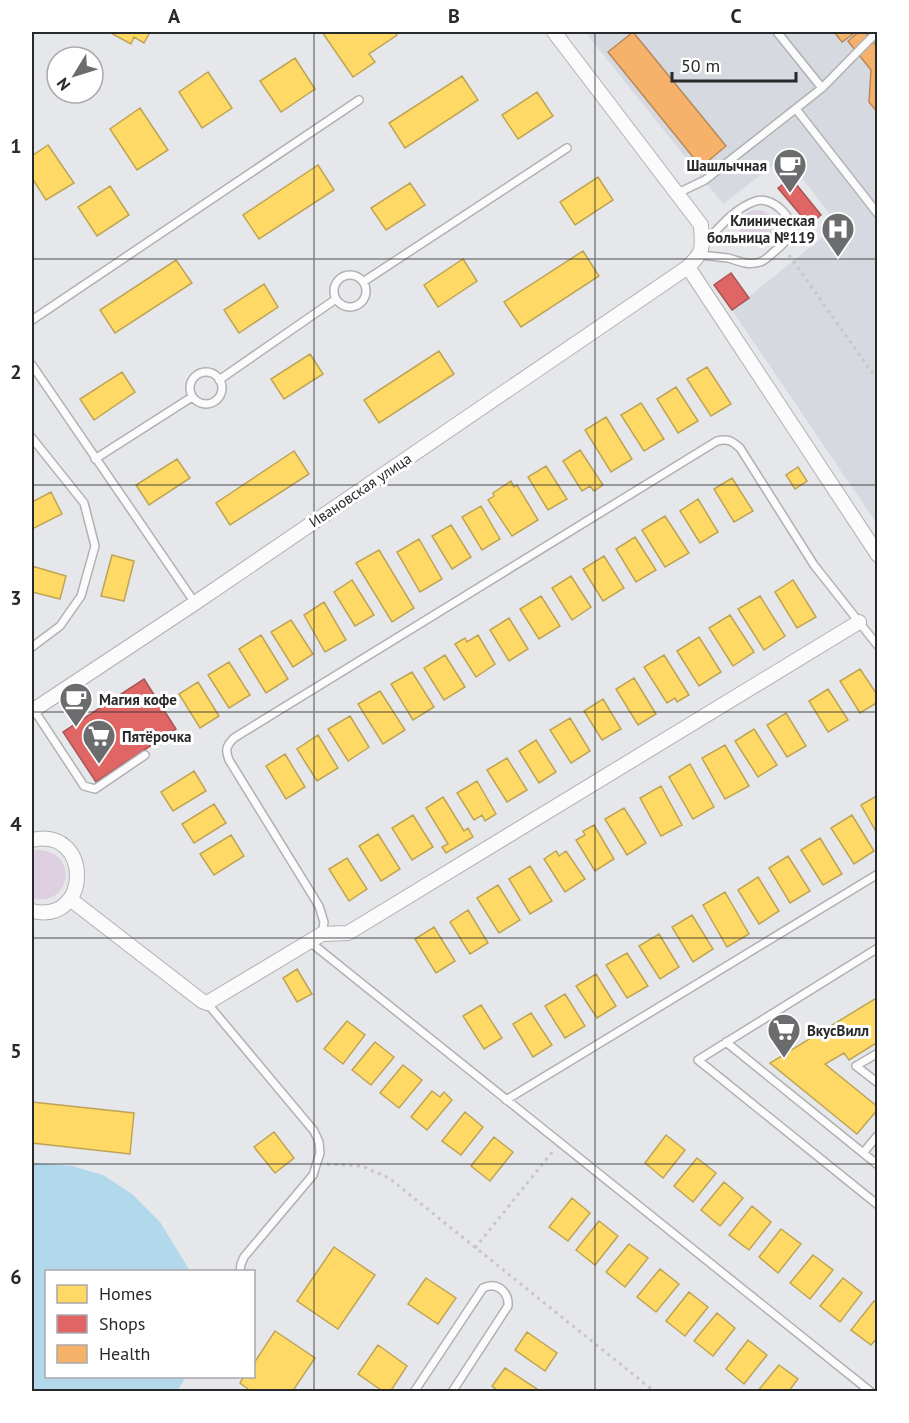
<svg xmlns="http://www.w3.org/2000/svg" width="909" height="1423" font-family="'PT Sans',sans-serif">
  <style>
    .built { fill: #d7d9e1 }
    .green { fill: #dfd0e1 }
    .water { fill: #b1d9eb }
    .homes { fill: #ffd966; stroke: #bea454; stroke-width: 1.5 }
    .shops { fill: #e06666; stroke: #a95454; stroke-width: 1.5 }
    .health { fill: #f6b26b; stroke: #b88958; stroke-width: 1.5 }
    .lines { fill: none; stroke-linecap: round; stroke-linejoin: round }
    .lane-casing { stroke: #b0b1b3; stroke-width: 10 }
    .street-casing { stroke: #b0b1b3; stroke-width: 16 }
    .path { stroke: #c7c7c7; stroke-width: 3; stroke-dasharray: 3 4.5; stroke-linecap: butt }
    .lane { stroke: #fbfbfc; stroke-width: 7 }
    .street { stroke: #fbfbfc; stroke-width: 14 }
    .grid { fill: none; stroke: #28292b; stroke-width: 1.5; stroke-opacity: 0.55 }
    .labels { text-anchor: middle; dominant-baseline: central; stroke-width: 6; stroke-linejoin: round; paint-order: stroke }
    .poi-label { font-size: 15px; font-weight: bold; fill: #28292b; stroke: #fff; text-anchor: start }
    .street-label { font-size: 15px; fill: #28292b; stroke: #fff }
    .neatline { fill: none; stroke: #28292b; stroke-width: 2 }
    .grid-label { font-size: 20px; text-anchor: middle; font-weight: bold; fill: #28292b }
  </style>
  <rect width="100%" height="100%" fill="#e6e7ea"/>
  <path class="built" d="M585 32H877V524L732 310 838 225 785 156 723 204Z"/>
  <path class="green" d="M739 228a18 18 0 1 1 36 0a18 18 0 1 1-36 0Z
    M36 850C80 849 72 909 32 898V852Z"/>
  <path class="water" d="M34 1163 72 1166 103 1175 132 1194 160 1222 190 1271 46 1272V1376L186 1377 177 1391H32V1164Z"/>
  <path class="homes" d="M109 32H150L144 43 134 37 131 44Z
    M322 32H395L397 35 369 54 375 62 353 77Z
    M295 58 315 89 281 112 260 81Z
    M208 72 232 108 202 128 179 92Z
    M462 76 478 100 405 148 389 123Z
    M537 92 553 116 518 139 502 115Z
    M140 108 168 150 137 170 110 129Z
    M48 145 74 183 46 200 32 178V156Z
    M318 165 334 190 259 239 243 215Z
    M598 177 613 200 575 225 560 202Z
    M410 183 425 205 386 230 371 208Z
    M110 186 129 215 97 236 78 207Z
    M583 251 599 276 521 327 504 302Z
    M463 259 477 281 438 307 424 285Z
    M176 260 192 283 115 333 100 310Z
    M264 284 278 307 239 333 224 310Z
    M439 351 454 374 379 423 364 400Z
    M310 354 323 374 284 399 271 379Z
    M707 367 731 404 711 416 687 379Z
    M122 372 135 392 94 420 80 399Z
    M676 387 698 421 678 433 657 399Z
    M641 403 664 439 644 451 621 415Z
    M606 417 632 459 611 472 585 430Z
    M580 450 603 485 594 491 590 486 582 491 563 461Z
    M294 451 309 474 230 525 216 503Z
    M177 459 190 478 149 505 136 485Z
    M546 466 567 499 548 510 528 477Z
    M798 467 807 481 795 489 786 475Z
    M732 478 753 511 734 522 714 489Z
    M511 481 514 487 517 485 538 520 512 536 488 500 494 496 493 493Z
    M51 492 62 514 32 529V502Z
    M698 499 718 532 700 543 680 511Z
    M481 506 500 539 482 550 462 517Z
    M665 516 689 553 665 567 642 530Z
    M451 525 471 557 452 569 432 536Z
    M635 537 656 570 636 582 616 549Z
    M419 539 442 579 420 592 397 552Z
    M379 550 414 608 392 622 356 563Z
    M112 555 134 561 124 601 101 596Z
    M604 556 624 588 603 601 583 569Z
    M32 566 66 576 60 599 32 592Z
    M571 576 591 607 572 620 552 588Z
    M352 580 374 615 355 626 334 592Z
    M793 580 816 617 797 628 775 592Z
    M541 596 560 626 539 639 520 609Z
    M760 596 785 636 764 650 738 609Z
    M324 602 346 640 325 652 304 615Z
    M730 615 754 652 733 666 709 628Z
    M509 618 528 649 509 661 490 630Z
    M291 620 313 654 293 667 271 632Z
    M261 635 288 679 266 693 239 649Z
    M478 635 495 664 476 677 455 644 465 638 467 642Z
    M699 637 721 672 699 686 677 651Z
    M445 655 465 687 444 700 424 668Z
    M664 655 689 695 677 702 675 698 667 703 644 667Z
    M229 662 250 695 229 708 208 675Z
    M860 669 878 696V702L860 713 840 681Z
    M412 672 434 707 413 720 391 684Z
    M634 678 656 714 638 725 616 689Z
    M198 682 219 716 200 728 179 694Z
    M828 689 848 720 828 732 809 701Z
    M380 691 405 730 383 744 358 704Z
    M603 699 621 729 602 740 584 711Z
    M786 713 806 746 787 757 767 725Z
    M350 716 369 747 348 761 328 729Z
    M570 718 590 751 571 763 550 730Z
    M754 729 777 765 758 777 735 741Z
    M318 735 338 768 317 781 297 749Z
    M536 740 556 772 539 783 519 751Z
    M725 745 749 786 725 799 702 758Z
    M285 754 305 787 286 799 266 766Z
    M507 758 527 790 507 802 487 770Z
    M690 764 714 807 693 819 669 777Z
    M194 771 206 791 173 811 161 792Z
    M477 781 496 814 485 821 482 815 474 820 457 793Z
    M661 786 682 825 661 836 640 798Z
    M878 795V835L861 805Z
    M443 797 464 831 468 828 473 837 446 853 442 847 448 844 426 808Z
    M214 804 226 823 194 843 182 824Z
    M624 808 646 843 627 855 605 819Z
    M413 815 433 847 412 860 392 828Z
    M852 815 874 851 854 864 831 828Z
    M594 825 614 859 595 871 576 840 585 835 583 831Z
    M378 834 400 869 381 881 359 846Z
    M231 835 244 856 214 875 200 854Z
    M820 838 842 874 823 885 801 850Z
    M556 851 559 856 566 851 585 879 565 892 544 859Z
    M788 856 810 891 790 903 769 868Z
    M347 858 367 889 349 901 329 869Z
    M530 866 552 901 530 914 509 879Z
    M758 877 779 911 759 924 738 890Z
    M498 885 520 920 499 933 477 898Z
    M725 892 749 934 727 947 703 905Z
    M468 910 488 943 470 954 450 922Z
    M692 915 713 949 693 962 672 927Z
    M434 927 455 961 436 973 415 939Z
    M659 934 679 967 660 979 639 946Z
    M627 953 648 986 627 998 606 965Z
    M297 969 312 994 297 1002 283 978Z
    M596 974 616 1006 597 1018 576 986Z
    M565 994 585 1026 565 1038 545 1006Z
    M878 997V1042L849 1060 844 1053 825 1064 878 1107V1109L857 1134 770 1063Z
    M481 1005 502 1038 484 1049 463 1016Z
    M531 1013 552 1045 533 1057 513 1024Z
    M347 1021 365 1035 343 1064 324 1049Z
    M375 1042 394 1057 371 1085 352 1070Z
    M403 1065 422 1080 399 1108 380 1093Z
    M432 1091 440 1097 444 1092 452 1100 427 1130 411 1117Z
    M32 1102 134 1113 130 1154 32 1143Z
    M465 1112 483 1127 461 1155 442 1141Z
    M274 1132 294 1158 275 1173 254 1147Z
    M666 1135 685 1150 663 1178 645 1163Z
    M494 1137 513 1152 490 1181 471 1166Z
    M697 1158 716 1173 693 1202 674 1186Z
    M724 1182 743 1198 720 1226 701 1210Z
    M572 1198 590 1213 568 1241 549 1227Z
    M752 1206 771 1222 749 1250 729 1235Z
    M599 1221 618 1236 595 1265 576 1250Z
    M781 1229 801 1244 778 1273 759 1257Z
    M629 1244 648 1258 625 1287 606 1272Z
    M334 1247 375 1275 338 1329 297 1301Z
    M813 1255 833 1270 810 1299 790 1283Z
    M660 1269 679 1284 656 1312 637 1297Z
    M426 1278 456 1298 438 1324 408 1304Z
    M843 1278 862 1293 840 1322 820 1306Z
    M689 1292 708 1307 685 1336 666 1321Z
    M874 1301 878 1304V1337L871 1345 851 1330Z
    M717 1313 735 1328 713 1356 694 1341Z
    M275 1331 315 1358 292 1392H252L240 1383 244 1376H254V1363Z
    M527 1332 557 1353 545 1371 515 1350Z
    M748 1340 767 1355 744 1384 726 1369Z
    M378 1345 407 1366 390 1392H384L358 1374Z
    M779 1365 798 1379 788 1392H757Z
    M505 1368 537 1389 535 1392H500L492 1386Z"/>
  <path class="shops" d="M791 178 821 215 809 225 778 188Z
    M731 273 749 298 732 310 714 285Z
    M144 679 176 729 96 782 63 732Z"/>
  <path class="health" d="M633 32 726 146 701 167 608 52Z
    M834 32H856L842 42Z
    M859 32H865L878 48V113L869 102 871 70 848 41Z"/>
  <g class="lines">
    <g class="lane-casing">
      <path id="lane" d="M822 88 877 32
        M796 109 878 214
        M678 193 705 180 822 88 777 32
        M700 255C709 256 719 257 728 258 739 261 748 266 760 262 765 261 770 255 775 251 780 247 787 241 790 234 796 218 772 196 756 201 734 208 718 229 703 245
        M334 291a16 16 0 1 1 32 0a16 16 0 1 1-32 0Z
        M363 282 567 148
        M32 320 359 100
        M32 365 195 603
        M190 388a16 16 0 1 1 32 0a16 16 0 1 1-32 0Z
        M219 380 336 299
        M32 438 84 503 95 546 81 596 60 626 32 647
        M95 459 192 397
        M34 710 84 786 95 789 145 755
        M322 934 324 922 319 906 229 760C225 750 226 746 234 738L717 441C728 438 732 441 740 448L814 565 878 646
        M310 942 871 1392
        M878 948 698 1060 878 1205
        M207 1003 314 1131 319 1142 320 1153 313 1175 244 1257 241 1264 240 1272
        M726 1042 878 1165
        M878 1053 856 1066 878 1083
        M506 1100 878 874
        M863 1153 878 1135
        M414 1392 483 1288C497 1281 509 1292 508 1306L452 1392"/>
    </g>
    <g class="street-casing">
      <path id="street" d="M688 267 878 555
        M32 711 195 603 688 267C705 250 702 249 701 225L554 32
        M32 840C92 826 92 925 32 911
        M70 899 202 1001 207 1003 322 934 348 933 859 622"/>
    </g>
    <path class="path" d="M789 255 878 381
      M327 1164 362 1166 389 1178 655 1392
      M475 1248 553 1151"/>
    <use href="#lane" class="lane"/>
    <use href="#street" class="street"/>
  </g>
  <path class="grid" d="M314 32V1392M595 32V1392M32 259H878M32 485H878M32 712H878M32 938H878M32 1164H878"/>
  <defs>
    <g id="cafe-pin" transform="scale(1.725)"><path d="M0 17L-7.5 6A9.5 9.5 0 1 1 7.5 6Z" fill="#6a6c6e" stroke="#fff"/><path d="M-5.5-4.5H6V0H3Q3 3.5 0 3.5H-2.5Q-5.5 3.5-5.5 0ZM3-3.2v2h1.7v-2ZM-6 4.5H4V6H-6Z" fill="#fff"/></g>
    <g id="hospital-pin" transform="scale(1.725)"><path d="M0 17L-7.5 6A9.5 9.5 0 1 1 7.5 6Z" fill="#6a6c6e" stroke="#fff"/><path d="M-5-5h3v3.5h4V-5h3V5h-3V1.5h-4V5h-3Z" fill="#fff"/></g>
    <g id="supermarket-pin" transform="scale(1.725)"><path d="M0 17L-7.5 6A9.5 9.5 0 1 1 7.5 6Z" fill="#6a6c6e" stroke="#fff"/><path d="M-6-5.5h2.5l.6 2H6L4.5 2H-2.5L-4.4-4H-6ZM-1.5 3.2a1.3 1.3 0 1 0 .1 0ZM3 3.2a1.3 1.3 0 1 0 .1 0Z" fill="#fff"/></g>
  </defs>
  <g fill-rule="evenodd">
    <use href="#cafe-pin" x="790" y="165"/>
    <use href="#hospital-pin" x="838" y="229"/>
    <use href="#cafe-pin" x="76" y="699"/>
    <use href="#supermarket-pin" x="99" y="736"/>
    <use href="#supermarket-pin" x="784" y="1030"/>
  </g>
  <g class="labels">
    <g class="poi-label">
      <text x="767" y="165" text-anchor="end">Шашлычная</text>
      <text x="815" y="220" text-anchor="end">Клиническая<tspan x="815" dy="17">больница №119</tspan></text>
      <text x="99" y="699">Магия кофе</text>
      <text x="122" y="736">Пятёрочка</text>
      <text x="807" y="1030">ВкусВилл</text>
    </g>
    <g class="street-label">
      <text transform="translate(360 490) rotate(-34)">Ивановская улица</text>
    </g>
  </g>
  <rect width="909" height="1423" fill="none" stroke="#ffffff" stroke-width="66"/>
  <rect x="45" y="1270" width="210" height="108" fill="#ffffff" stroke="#a9a9aa" stroke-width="1.5"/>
  <rect x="57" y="1285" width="30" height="18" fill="#ffd966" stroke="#a9a9aa" stroke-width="1.5"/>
  <text x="99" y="1300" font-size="18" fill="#28292b">Homes</text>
  <rect x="57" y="1315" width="30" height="18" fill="#e06666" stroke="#a9a9aa" stroke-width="1.5"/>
  <text x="99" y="1330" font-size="18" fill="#28292b">Shops</text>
  <rect x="57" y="1345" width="30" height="18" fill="#f6b26b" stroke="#a9a9aa" stroke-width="1.5"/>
  <text x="99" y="1360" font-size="18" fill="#28292b">Health</text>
  <g transform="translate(75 75) rotate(232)"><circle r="28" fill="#ffffff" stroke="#a9a9aa" stroke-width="1.5"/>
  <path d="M0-4.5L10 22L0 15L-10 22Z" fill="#6a6c6e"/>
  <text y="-9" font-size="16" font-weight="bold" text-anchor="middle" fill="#28292b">N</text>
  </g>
  <path d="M672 72v9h124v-9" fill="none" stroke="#28292b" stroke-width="3"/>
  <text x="681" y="72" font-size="18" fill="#28292b" stroke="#ffffff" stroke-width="4.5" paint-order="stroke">50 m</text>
  <rect x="33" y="33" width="843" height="1357" class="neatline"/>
  <g class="grid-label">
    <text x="174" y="23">A</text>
    <text x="454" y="23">B</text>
    <text x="736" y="23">C</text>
    <text x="16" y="153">1</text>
    <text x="16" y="379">2</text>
    <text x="16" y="605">3</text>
    <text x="16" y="831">4</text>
    <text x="16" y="1058">5</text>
    <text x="16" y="1284">6</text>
  </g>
</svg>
